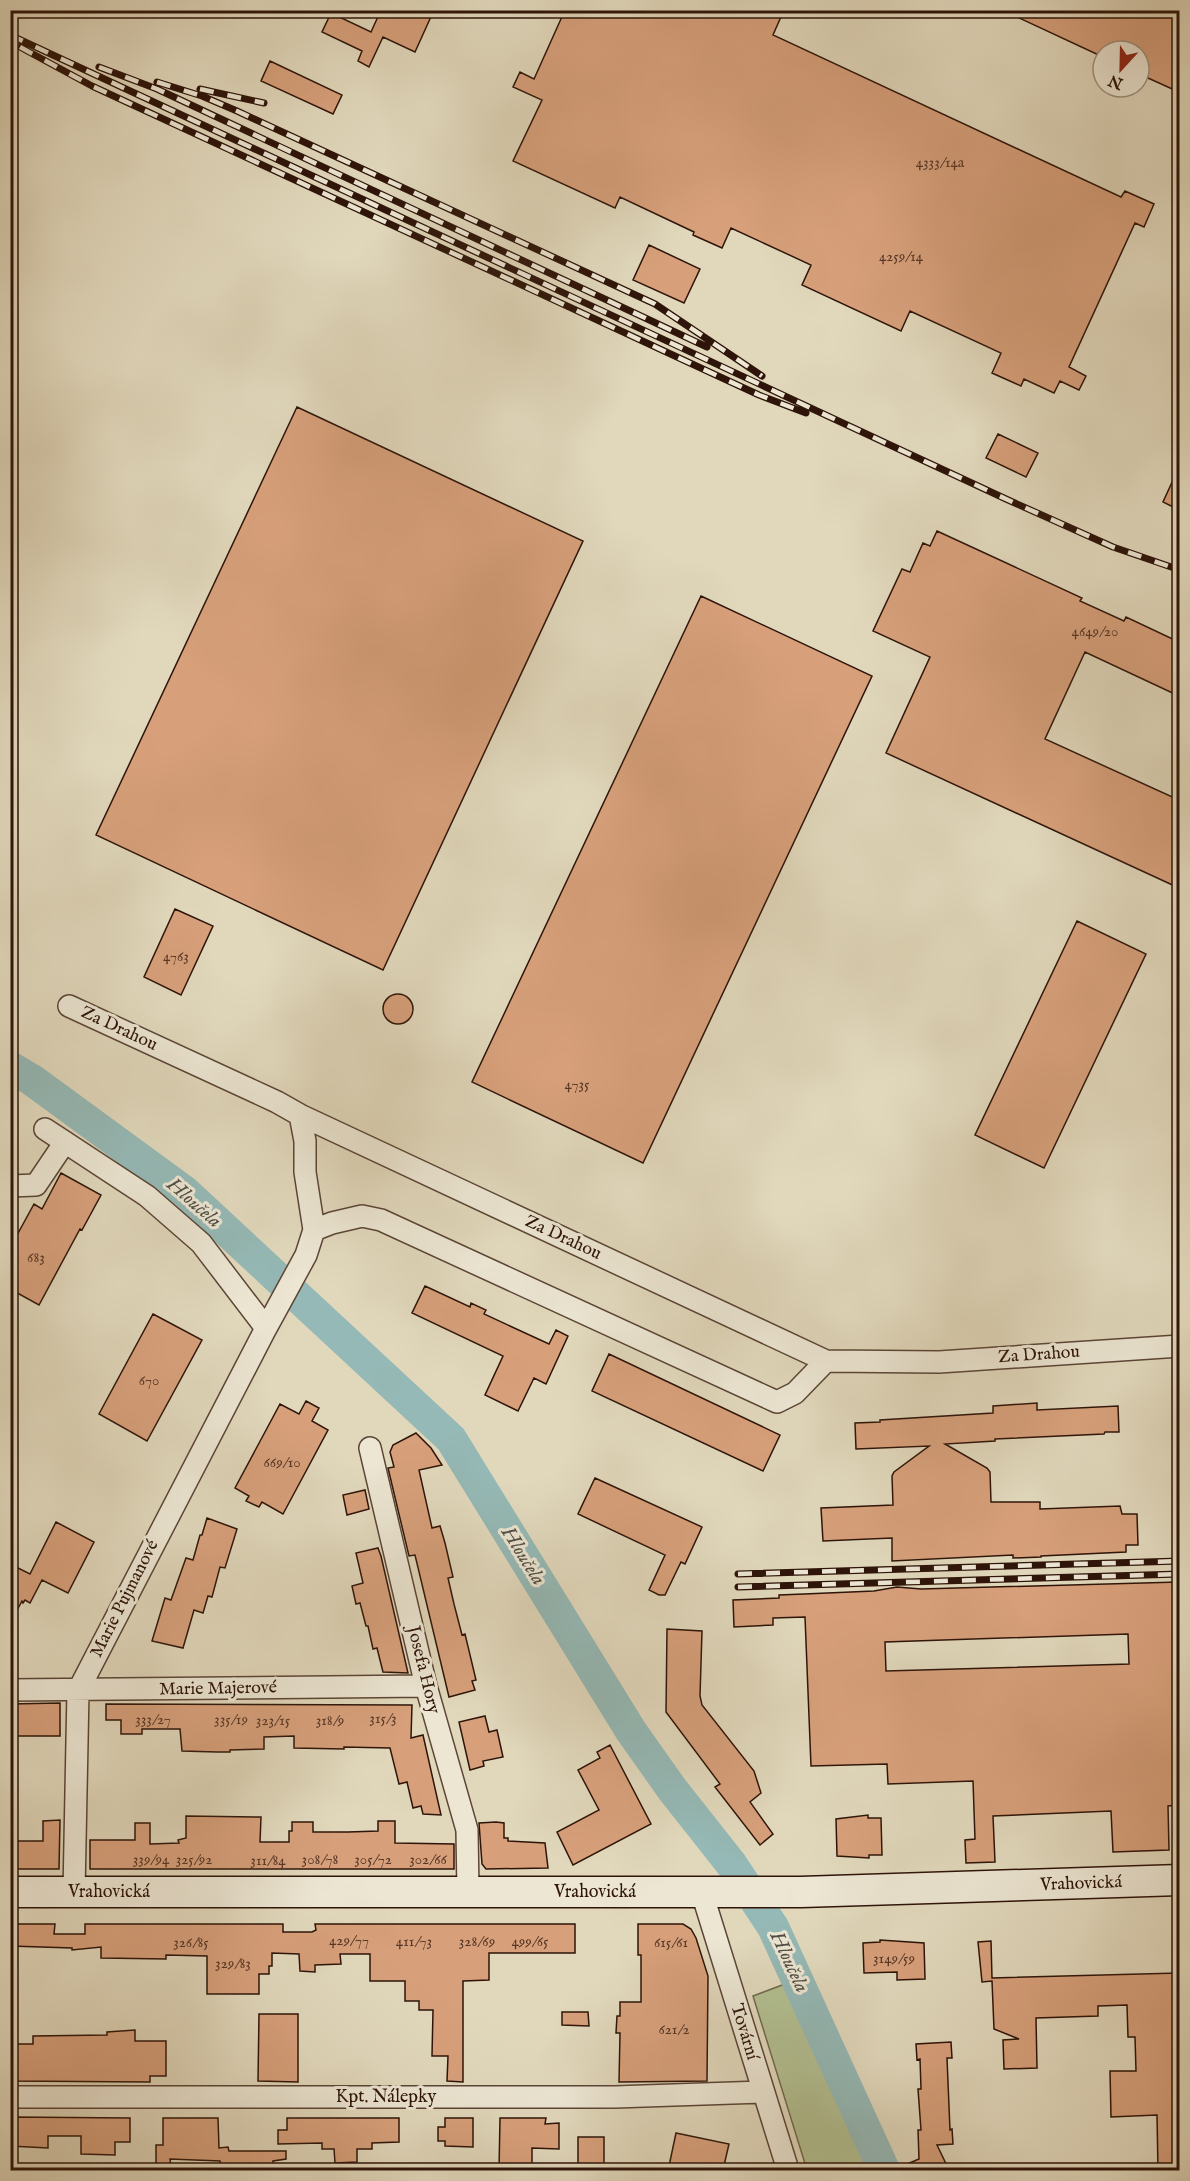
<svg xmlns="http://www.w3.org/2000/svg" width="1190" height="2181" font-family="'IM FELL English',serif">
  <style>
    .green { fill: #b2bf91; stroke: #706a4d; stroke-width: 1.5 }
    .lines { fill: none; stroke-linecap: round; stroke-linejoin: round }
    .river { stroke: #95b9b6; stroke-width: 32 }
    .building { fill: #d7a07b; stroke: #2e1409; stroke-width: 1.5; fill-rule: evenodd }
    .street-casing { stroke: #5b4536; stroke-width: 24 }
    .secondary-casing { stroke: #2e1409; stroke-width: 33 }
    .street { stroke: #ece6d3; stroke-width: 21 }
    .secondary { stroke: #ece6d3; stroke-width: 30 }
    .rail-casing { stroke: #2e1409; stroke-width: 7 }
    .rail { stroke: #ece6d3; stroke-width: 4.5; stroke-dasharray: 14; stroke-linecap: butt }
    .labels { text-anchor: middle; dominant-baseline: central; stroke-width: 6; stroke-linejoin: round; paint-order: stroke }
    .number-label { font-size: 15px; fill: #583726 }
    .street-label { font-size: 18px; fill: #2e1409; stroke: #ece6d3 }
    .water-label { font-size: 20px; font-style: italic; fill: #524e46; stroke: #ece6d3 }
  </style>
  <rect width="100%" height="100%" fill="#e1d8bc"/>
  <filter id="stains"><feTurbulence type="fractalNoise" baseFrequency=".00333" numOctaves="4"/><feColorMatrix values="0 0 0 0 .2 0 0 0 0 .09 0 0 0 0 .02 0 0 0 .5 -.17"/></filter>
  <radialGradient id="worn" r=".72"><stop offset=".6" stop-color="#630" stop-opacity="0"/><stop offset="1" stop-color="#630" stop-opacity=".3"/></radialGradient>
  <path class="green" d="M806 1976 897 2170H807L753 1996Z"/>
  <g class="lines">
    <path class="river" d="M10 1067 32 1080 185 1192 451 1439 631 1731 672 1789 732 1865 773 1927 884 2170"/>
  </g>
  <path class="building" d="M381 10H434L415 52 383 37 369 67 358 61 362 51 322 32 331 13 371 32Z
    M565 10H784L773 35 1121 197 1125 191 1154 204 1144 227 1135 223 1069 367 1086 376 1079 390 1060 381 1054 393 1024 379 1021 386 992 373 1001 353 910 311 901 331 802 285 811 265 731 228 722 248 693 235 694 232 620 197 615 208 513 161 542 100 513 87 520 72 534 79Z
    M1002 10H1179V92L1139 74V51H1103V57Z
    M270 61 342 95 333 114 261 81Z
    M649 245 700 269 684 303 633 280Z
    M297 407 583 541 383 970 96 835Z
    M998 434 1038 453 1026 477 986 458Z
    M1179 467V510L1163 502Z
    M937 531 1082 598 1080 601 1124 621 1126 617 1179 642V696L1085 652 1045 739 1179 800V888L886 753 930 657 873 631 902 569 910 572 923 543 930 546Z
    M701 596 872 676 643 1163 472 1082Z
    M175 909 213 926 181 995 144 977Z
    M1077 921 1146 954 1044 1168 975 1135Z
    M383 1009a15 15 0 1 1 30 0a15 15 0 1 1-30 0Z
    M61 1173 101 1195 82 1230 80 1229 39 1305 10 1289V1248L34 1204 42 1209Z
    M425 1286 470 1307 471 1303 486 1310 484 1314 549 1344 556 1330 568 1336 546 1384 534 1378 518 1411 485 1395 503 1356 412 1313Z
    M153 1314 202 1340 147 1441 99 1414Z
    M609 1354 780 1435 763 1471 592 1391Z
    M306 1401 319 1408 312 1421 328 1430 283 1514 262 1502 259 1507 246 1501 249 1496 235 1488 280 1404 299 1414Z
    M1037 1403V1410L1118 1406 1119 1432H1105L1104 1434 995 1439V1441L945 1444 987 1468 990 1472 991 1502H1040V1509L1120 1506 1122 1514H1137L1138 1545H1126V1552L1041 1556V1557L1013 1558V1555L892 1561V1538L823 1541 821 1508 893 1505 892 1476 894 1472 929 1446 856 1449 855 1423 880 1422V1420L993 1413V1406Z
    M416 1433 431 1448 442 1465 419 1470 432 1528 440 1526 445 1543 453 1577 448 1578 454 1604 462 1635 465 1634 476 1680 472 1681 475 1690 449 1697 415 1555 409 1556 388 1468 394 1467 390 1452 393 1445Z
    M595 1478 702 1527 685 1564 681 1562 665 1595H659L649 1590 665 1555 578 1514Z
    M365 1490 369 1509 347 1515 343 1495Z
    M207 1518 237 1529 225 1568 220 1567 212 1597 208 1596 203 1613 194 1610 183 1648 152 1641 165 1598 171 1600 186 1558 193 1560 200 1535H202Z
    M56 1522 94 1542 68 1593 42 1580 30 1603 25 1600 23 1603 22 1601 10 1623V1564L30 1574Z
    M378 1548 381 1556 408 1673 383 1672 377 1648 373 1649 368 1626H366L360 1603 356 1604 352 1586 363 1583 356 1553Z
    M1179 1582V1631H1175L1179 1805 1168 1806 1169 1850 1113 1852 1111 1811 993 1816 995 1862 966 1863 965 1840 975 1839 973 1781 888 1784 887 1764 811 1766 805 1617 773 1618V1625L734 1627 733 1600 779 1598V1595L804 1594 874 1591 897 1587 921 1589ZM1128 1634 1129 1664 886 1671 885 1642Z
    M667 1629 702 1631 700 1696 702 1705 754 1771 761 1793 750 1802 773 1834 760 1845 715 1787 720 1784 666 1712Z
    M60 1703V1736H10V1704Z
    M106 1704 412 1705 411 1738 423 1735 441 1815 423 1814 421 1806 413 1808 407 1782 399 1784 390 1748 344 1747V1749L294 1748V1736L264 1737V1749L230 1750V1752H217L182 1751 180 1729H142V1734H121V1720H106Z
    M485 1716 489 1732 497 1730 503 1757 483 1761 484 1766 470 1770 459 1722Z
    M610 1745 651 1824 573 1865 557 1832 599 1810 578 1770 600 1758 597 1752Z
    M868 1815V1818H881L882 1855H869V1858L837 1856 836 1819Z
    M186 1816 261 1817 260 1842H289V1831H292V1822H313V1832H348L378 1831V1821H395V1843L454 1844V1869H90V1840H135V1823H150V1844L179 1843 178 1840 186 1838Z
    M60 1820 59 1869H10V1841H43V1821Z
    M496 1822 504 1823V1838H508V1841L545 1843 548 1868 486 1869 482 1864 479 1823Z
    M10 1924H55L54 1934H85V1924H283V1932H312L316 1930 315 1924H575V1953H489V1980L463 1981V2082L447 2081 448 2056H432L433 2010H419V2001H405V1981H370V1954H340L341 1964 315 1965V1972L300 1971 299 1954 272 1953V1966H269V1974H259V1994H207V1956L166 1955V1959L101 1958V1947L72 1950V1948L10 1946Z
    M638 1924H683L691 1929 696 1938 708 1976 707 2081 619 2082 620 2033H616L617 2016H620V2002H641V1955H638Z
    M880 1940 924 1943 925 1979 897 1980V1972L864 1973 863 1943 880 1942Z
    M991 1941 992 1978 1179 1973V2170H1158L1157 2115 1111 2117 1110 2071H1136L1135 2037H1128L1127 2005 1098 2006V2016L1036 2018 1037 2068 1004 2069 1003 2040 1019 2039 994 2029 992 1981 982 1982 978 1942Z
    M562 2012H588L589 2026 562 2025Z
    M259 2014H298V2082L258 2081Z
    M135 2030V2041H166V2076H150V2082L10 2081V2047H13V2044H33V2036L107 2035V2032Z
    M951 2042 952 2058H947L950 2130 952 2129 953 2144 937 2145 949 2170H893L919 2159 918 2130H921L918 2089H921L920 2059 917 2060 916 2044Z
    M10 2117 130 2118V2142H115V2155L81 2154V2136H48V2148L10 2146Z
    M163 2118H218L219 2148 228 2147 229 2151H286V2159L273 2161V2170H249V2165L221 2169 220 2161 170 2159 171 2167 156 2168V2145H163Z
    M287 2118H399V2142L372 2143V2149H357V2162L335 2163 334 2149H322V2143L278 2144V2130H287Z
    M445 2118H473V2147L445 2146V2141H438V2127H445Z
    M500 2118H546L545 2124 559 2123V2149L532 2148V2170H499Z
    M676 2133 729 2144 723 2170H671V2166H669Z
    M578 2137H604V2164H578Z"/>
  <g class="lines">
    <g class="street-casing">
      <path id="street" d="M69 1006 277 1102 300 1115 826 1361
        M45 1129 147 1196 201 1243 266 1328
        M10 1186 36 1185 65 1142
        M314 1230 332 1223 362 1216 381 1220 777 1402 795 1393 826 1361 939 1362 1180 1346
        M370 1448 426 1686 467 1830 468 1892
        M10 1690 426 1686
        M74 1892 78 1691 264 1332 306 1255 314 1230 305 1172V1141L300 1115
        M702 1893 788 2170
        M10 2097H615L762 2092"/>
    </g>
    <g class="secondary-casing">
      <path id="secondary" d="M10 1892H801L1180 1880"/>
    </g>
    <use href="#street" class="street"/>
    <use href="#secondary" class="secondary"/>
    <g class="rail-casing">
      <path id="rail" d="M10 35 1006 499 1113 547 1180 570
        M20 47 92 86 759 395 806 413
        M99 67 157 89 707 347
        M157 82 202 96 237 111 655 304 762 376
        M200 89 264 103
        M738 1574 1180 1561
        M738 1587 1180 1574"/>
    </g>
    <use href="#rail" class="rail"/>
  </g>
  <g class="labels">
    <g class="number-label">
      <text x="940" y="162">4333/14a</text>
      <text x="901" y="256">4259/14</text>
      <text x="1095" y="631">4649/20</text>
      <text x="176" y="956">4763</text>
      <text x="577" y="1084">4735</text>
      <text x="36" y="1257">683</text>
      <text x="149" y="1380">670</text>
      <text x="282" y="1462">669/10</text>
      <text x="383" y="1718">315/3</text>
      <text x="153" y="1719">333/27</text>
      <text x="231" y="1719">335/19</text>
      <text x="273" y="1720">323/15</text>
      <text x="330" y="1720">318/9</text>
      <text x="151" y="1859">339/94</text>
      <text x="194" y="1859">325/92</text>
      <text x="320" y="1859">308/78</text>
      <text x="373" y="1859">305/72</text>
      <text x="428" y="1859">302/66</text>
      <text x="268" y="1860">311/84</text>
      <text x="349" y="1940">429/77</text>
      <text x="414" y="1941">411/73</text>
      <text x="477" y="1941">328/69</text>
      <text x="530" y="1941">499/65</text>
      <text x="191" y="1942">326/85</text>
      <text x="671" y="1942">615/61</text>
      <text x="894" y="1958">3149/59</text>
      <text x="233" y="1963">329/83</text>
      <text x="674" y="2029">621/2</text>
    </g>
    <g class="street-label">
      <text transform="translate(119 1029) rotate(25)">Za Drahou</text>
      <text transform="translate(563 1238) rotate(25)">Za Drahou</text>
      <text transform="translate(1039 1355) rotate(-4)">Za Drahou</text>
      <text transform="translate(125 1599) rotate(-63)">Marie Pujmanové</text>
      <text transform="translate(423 1670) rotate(76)">Josefa Hory</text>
      <text transform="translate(218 1689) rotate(-1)">Marie Majerové</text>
      <text transform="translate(1081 1884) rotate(-2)">Vrahovická</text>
      <text x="109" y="1892">Vrahovická</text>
      <text x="595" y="1892">Vrahovická</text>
      <text transform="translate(744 2032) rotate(73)">Tovární</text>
      <text x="386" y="2097">Kpt. Nálepky</text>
    </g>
    <g class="water-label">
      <text transform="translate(194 1203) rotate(41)">Hloučela</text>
      <text transform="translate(523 1556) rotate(58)">Hloučela</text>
      <text transform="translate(789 1962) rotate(65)">Hloučela</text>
    </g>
  </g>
  <rect width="1190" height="2181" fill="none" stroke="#e1d8bc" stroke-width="36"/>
  <rect x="12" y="12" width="1166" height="2157" fill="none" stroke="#2e1409" stroke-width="3"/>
  <rect x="18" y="18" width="1154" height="2145" fill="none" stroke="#2e1409" stroke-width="1.5"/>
  <g transform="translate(1121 69) rotate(202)"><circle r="28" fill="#ece6d3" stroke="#a09282" stroke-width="1.5"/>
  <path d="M0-4.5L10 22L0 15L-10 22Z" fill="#8f2418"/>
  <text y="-9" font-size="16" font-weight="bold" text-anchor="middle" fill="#2e1409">N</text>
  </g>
  <rect width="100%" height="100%" filter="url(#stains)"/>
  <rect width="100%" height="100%" fill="url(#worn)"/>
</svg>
